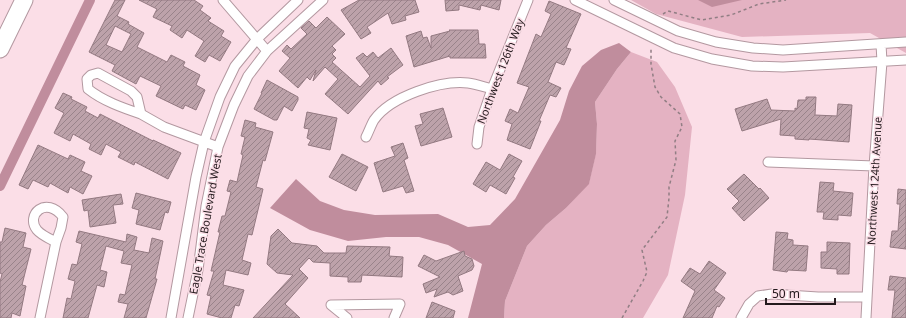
<svg xmlns="http://www.w3.org/2000/svg" width="906" height="318" font-family="'Noto Sans',sans-serif">
  <style>
    .grass { fill: #e4b2c2 }
    .water { fill: #c08d9d }
    .lines { fill: none; stroke-linecap: round; stroke-linejoin: round }
    .canal { stroke: #c08d9d; stroke-width: 10 }
    .building { fill: url(#building-hatch); stroke: #937981; fill-rule: evenodd }
    .minor-casing { stroke: #b398a0; stroke-width: 11 }
    .motorway-casing { stroke: #b398a0; stroke-width: 19 }
    .path { stroke: #917e84; stroke-width: 1.5; stroke-dasharray: 3 3; stroke-linecap: butt }
    .minor { stroke: #fff; stroke-width: 9 }
    .motorway { stroke: #fff; stroke-width: 17 }
    .labels { text-anchor: middle; dominant-baseline: central; stroke-width: 3; stroke-linejoin: round; paint-order: stroke }
    .street-label { font-size: 11px; fill: #241a1d; stroke: #fbdee7 }
  </style>
  <defs>
    <pattern id="building-hatch" width="6" height="6" patternUnits="userSpaceOnUse"><rect width="6" height="6" fill="#bda2aa"/><path d="M-1 1l2-2M0 6l6-6M5 7l2-2" fill="none" stroke="#99838a"/></pattern>
  </defs>
  <rect width="100%" height="100%" fill="#fbdee7"/>
  <path class="grass" d="M631 0H906V53L870 33 742 37 656 14Z
    M631 52 657 62 675 87 692 127 685 195 668 275 643 318H504L505 301 527 246 546 225 566 208 589 183 596 153 597 124 595 102 617 69Z"/>
  <path class="water" d="M698 0H742L712 7Z
    M619 43 631 52 617 69 595 102 597 124 596 154 589 184 566 208 546 225 527 246 505 301 504 318H468L482 264 448 245 419 237H386L348 241 310 230 270 208 296 179 320 201 344 210 375 215 438 214 468 227 490 225 515 199 560 120 569 91 582 66 601 50Z"/>
  <g class="lines">
    <path class="canal" d="M0 186 90 0"/>
  </g>
  <path class="building" d="M115 0H125L117 16 129 22 128 24 144 33 137 47 167 62 171 55 185 62 183 66 200 75 196 85 205 90 196 110 185 105 183 109 156 96 161 86 140 76 136 84 112 71 115 65 89 52ZM115 26 131 34 122 52 106 45Z
    M139 0H194L203 6 200 10 211 18 208 21 224 31 221 36 231 42 220 61 209 55 205 62 195 56 204 41 187 30 182 38 170 30 172 26 153 17 157 9Z
    M359 0H415L419 12 405 16 406 20 392 24 388 13 367 27 371 33 361 39 341 10Z
    M445 0H501L499 10 481 5 480 10 459 5V10L446 11Z
    M549 1 581 14 566 48 571 49 564 65 556 62 548 82 561 88 556 97 550 95 539 121H541L530 149 507 140 512 124 505 121 510 109 518 113 529 87 517 83 536 34 541 37 551 14 545 11Z
    M327 17 345 34 332 46 336 50 332 54 336 58 332 62 360 87 370 76 356 58 363 53 367 57 373 52 378 58 391 48 403 65 387 77 389 78 381 85 378 81 348 114 325 94 338 79 325 67 313 81 316 70 310 80 307 77 298 88 279 71 290 58 282 51 287 45 291 49 307 34 301 28 309 21 316 28Z
    M449 30H478L479 44H485L486 58H450V56L414 67 406 36 421 31 423 38 427 37 431 48V36L450 31Z
    M267 80 298 97V100L292 111 284 106 277 120H274L254 109 262 93H261Z
    M63 93 72 97 71 99 87 107 85 111 98 118 100 114 153 141V140L181 153 168 179 135 162 134 165 118 157 121 152 106 144 101 155 89 149 91 144 73 134 70 141 54 133 64 113 55 108Z
    M806 97H816L815 115 837 116 838 104 852 105 849 142 809 139V140L795 139V136L780 135 781 119 742 131 735 109 767 99 771 110 795 111V108L797 109 798 100H806Z
    M443 108 452 137 421 146 415 126 423 124 420 114Z
    M307 112 337 118 330 150 308 145 311 140 307 138 309 129 304 128Z
    M245 120 256 123 255 127 273 132 265 161 263 160 256 187 263 189 252 235 248 234 242 260 251 263 248 275 226 270 223 285 244 290 239 306 235 305 231 318H222L207 314 211 296 207 295 214 271H211L220 232H218L222 216H225L231 192 227 191 230 180 237 182 243 155 241 154 245 137 241 136Z
    M403 143 408 158 404 160 414 191 406 193 403 186 383 192 374 163 395 156 391 147Z
    M38 145 68 159 70 155 85 162 81 171 92 176 83 194 70 187 68 193 50 183 48 187 33 180 28 189 19 185Z
    M342 154 368 167 356 191 329 177Z
    M509 154 522 161 513 177 515 178 506 194 490 185 486 192 473 184 486 162 500 170Z
    M744 174 759 189 760 188 769 198 744 221 732 208 739 201 727 189Z
    M820 182 834 183 833 191 853 193 851 216 838 215V220L823 219 824 212H817Z
    M898 189 906 190V249L890 247 892 231H898L900 204H897Z
    M136 193 171 202 168 213 165 212 160 230 136 224 139 210 132 208Z
    M121 194 123 204 113 205 116 223 90 227 88 210 84 211 82 200Z
    M5 228 26 233 23 247 31 249 22 285 26 286 20 316 12 313 11 318H0V282L2 274 0 273V242H2Z
    M278 229 292 243 317 246 324 253H346L347 246 390 247 389 256 403 257 402 277 362 275 361 282H348V277L330 276V263L313 262 309 258 299 269 308 278 285 304 300 318H253L293 275 277 273 267 264 271 236Z
    M79 231 126 242 127 234 137 237 134 250 149 253 152 238 163 241 155 279H157L146 318H124L128 304 118 302 120 294 125 295 132 265 121 263 124 251 106 246 100 270 107 272 104 287 97 285 88 318H63L67 298 71 299 75 281 68 279 72 264 77 265 82 244 76 242Z
    M776 232 788 233 787 239 793 240V245L808 246 806 271 788 270 787 272 773 270Z
    M827 242 850 243 849 274H837V269L821 268V252H827Z
    M464 251 465 256 472 259 474 266 472 270 458 276 463 291 453 295 448 292 434 297 437 289 426 293 423 284 440 277 418 266 424 255 436 261Z
    M709 261 726 273 714 290 725 298 719 307 717 306 712 318H683L695 291 681 281 690 268 700 274Z
    M890 276 906 278V318H892L895 290H888Z
    M432 302 455 311 453 318H426Z"/>
  <g class="lines">
    <g class="minor-casing">
      <path id="minor" d="M223 0 267 51
        M575 0 674 48 712 59 752 66 783 67 906 60
        M614 0 678 31 716 42 753 48 783 50 906 42
        M141 114C123 108 103 101 88 89L87 79 91 75 98 73 131 91 137 97 141 114 164 127 218 147
        M366 137C369 131 371 125 374 120 391 96 441 80 468 83 476 84 484 87 492 89
        M477 144 479 127 492 89 528 0
        M768 162 874 166
        M331 305 400 304 394 318
        M331 305 347 318
        M40 318 56 242 61 228 63 217C46 195 25 215 37 230 41 235 50 239 56 242
        M171 318 196 177 204 142 220 97 235 66 257 39 298 0
        M188 318 198 270 206 206 218 147 234 105 248 76 267 51 323 0
        M741 318 749 304 758 296 772 294 818 297H867
        M866 318 874 166 882 62 881 44"/>
    </g>
    <g class="motorway-casing">
      <path id="motorway" d="M0 49 24 0"/>
    </g>
    <path class="path" d="M663 14 668 11 702 20 731 15 759 4 786 0
      M622 318 643 281 647 272 642 250 667 217 669 198V187L676 160 675 141 682 127 680 114 661 97 655 87 651 64V47"/>
    <use href="#minor" class="minor"/>
    <use href="#motorway" class="motorway"/>
  </g>
  <g class="labels">
    <g class="street-label">
      <text transform="translate(500 71) rotate(-69)">Northwest 126th Way</text>
      <text transform="translate(874 181) rotate(-87)">Northwest 124th Avenue</text>
      <text transform="translate(205 224) rotate(-80)">Eagle Trace Boulevard West</text>
    </g>
  </g>
  <path d="M766 298v6h69v-6" fill="none" stroke="#241a1d" stroke-width="2"/>
  <text x="772" y="298" font-size="12" fill="#241a1d" stroke="#fbdee7" stroke-width="3" paint-order="stroke">50 m</text>
</svg>
